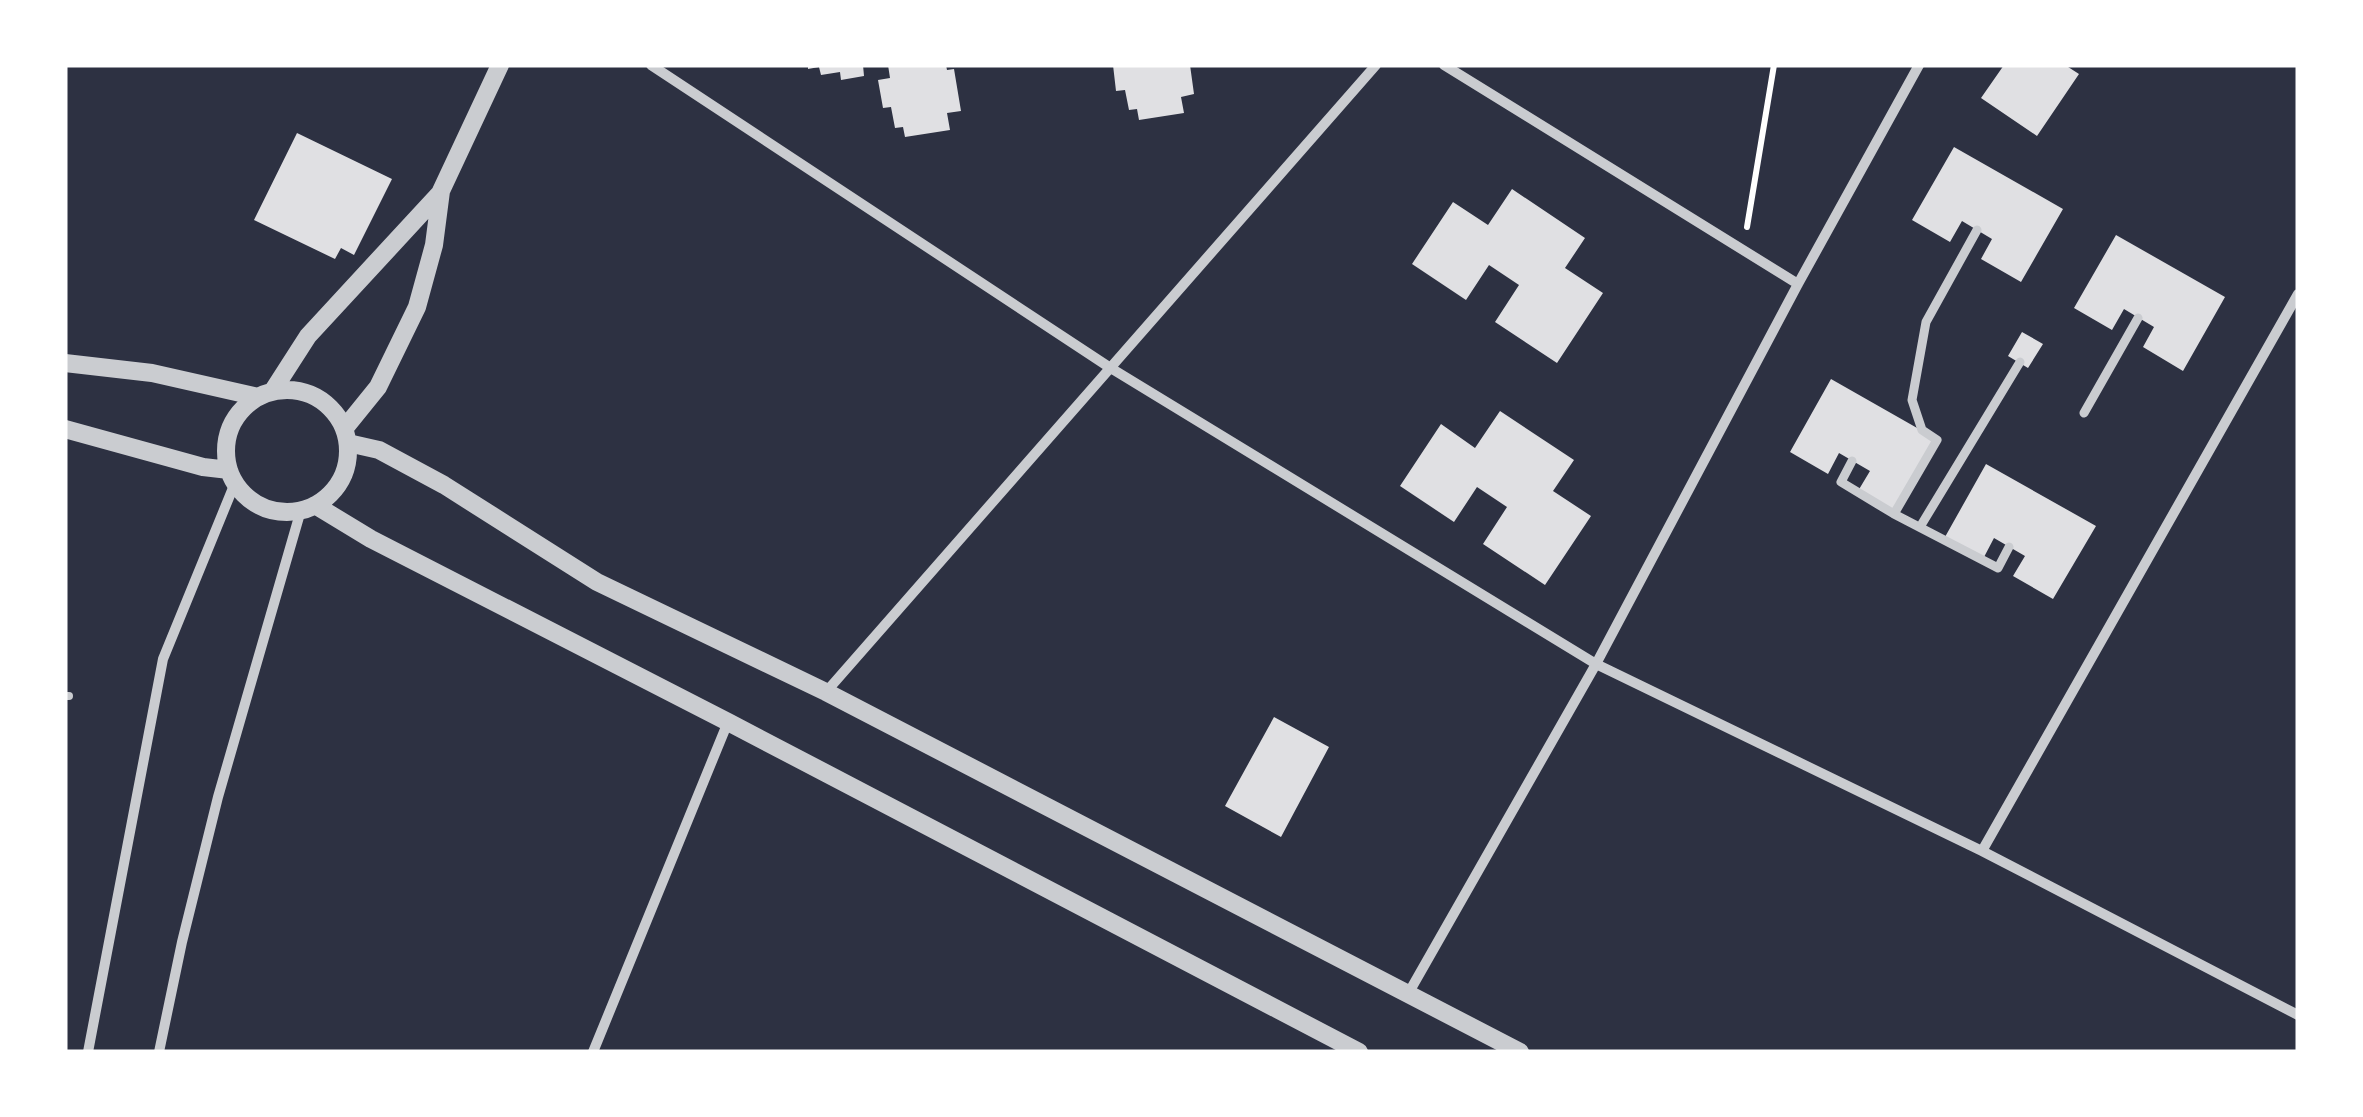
<svg xmlns="http://www.w3.org/2000/svg" width="2363" height="1117" font-family="Roboto,sans-serif">
  <style>
    .building { fill: #e0e0e3 }
    .lines { fill: none; stroke-linecap: round; stroke-linejoin: round }
    .path { stroke: #fff; stroke-width: 6 }
    .service { stroke: #caccd0; stroke-width: 8 }
    .pedestrian { stroke: #caccd0; stroke-width: 9 }
    .minor { stroke: #caccd0; stroke-width: 10 }
    .tertiary { stroke: #caccd0; stroke-width: 18 }
  </style>
  <rect width="100%" height="100%" fill="#2d3142"/>
  <path class="building" d="M808 65H863L864 76 841 80 840 72 821 75 819 67 808 69Z
    M888 65H946L947 70 954 69 961 111 947 113 950 130 905 137 903 127 895 128 891 107 883 108 878 80 890 78Z
    M1113 65H1190L1194 94 1181 97 1184 113 1139 120 1137 109 1129 110 1125 90 1116 91Z
    M2004 65H2065L2079 74 2037 136 1981 98Z
    M297 133 392 179 354 255 341 248 335 259 254 220Z
    M1954 147 2063 209 2021 282 1981 259 1992 239 1962 221 1950 242 1912 220Z
    M1512 189 1585 238 1565 268 1603 293 1557 363 1495 322 1519 285 1489 265 1466 300 1412 264 1453 202 1488 225Z
    M2116 235 2225 297 2183 371 2143 347 2154 327 2124 309 2112 330 2074 308Z
    M2022 332 2043 344 2028 368 2008 356Z
    M1831 379 1940 441 1898 514 1858 491 1870 471 1839 453 1828 474 1790 452Z
    M1500 411 1574 460 1553 491 1591 516 1545 585 1483 544 1507 507 1477 487 1454 522 1400 486 1441 424 1475 448Z
    M1986 464 2096 526 2053 599 2013 576 2025 556 1994 538 1983 559 1945 537Z
    M1274 717 1329 747 1281 837 1225 806Z"/>
  <g class="lines">
    <path class="path" d="M1747 227 1774 65"/>
    <path class="service" d="M65 696H69"/>
    <path class="pedestrian" d="M1977 230 1926 322 1912 400 1922 430 1937 440 1894 514 1998 568 2009 547
      M2084 413 2138 318
      M1852 461 1841 482 1894 514
      M1920 527 2020 362"/>
    <path class="minor" d="M651 65 1109 367 1596 664 1982 851 2298 1015
      M1444 65 1798 284
      M826 692 1376 65
      M1982 851 2298 294
      M1408 994 1596 664 1798 284 1919 65
      M88 1052 163 659 235 483
      M159 1052 182 942 218 797 301 510
      M593 1052 728 722"/>
    <path class="tertiary" d="M65 363 152 373 258 397
      M226 451a61 61 0 1 1 122 0a61 61 0 1 1-122 0Z
      M272 392 308 336 441 192
      M65 429 203 467 229 470
      M344 429 378 387 417 307 434 245 441 191 500 65
      M348 443 379 450 444 485 597 582 826 692 1520 1052
      M315 505 371 539 728 722 1359 1052"/>
  </g>
  <rect width="2363" height="1117" fill="none" stroke="#ffffff" stroke-width="135"/>
</svg>
